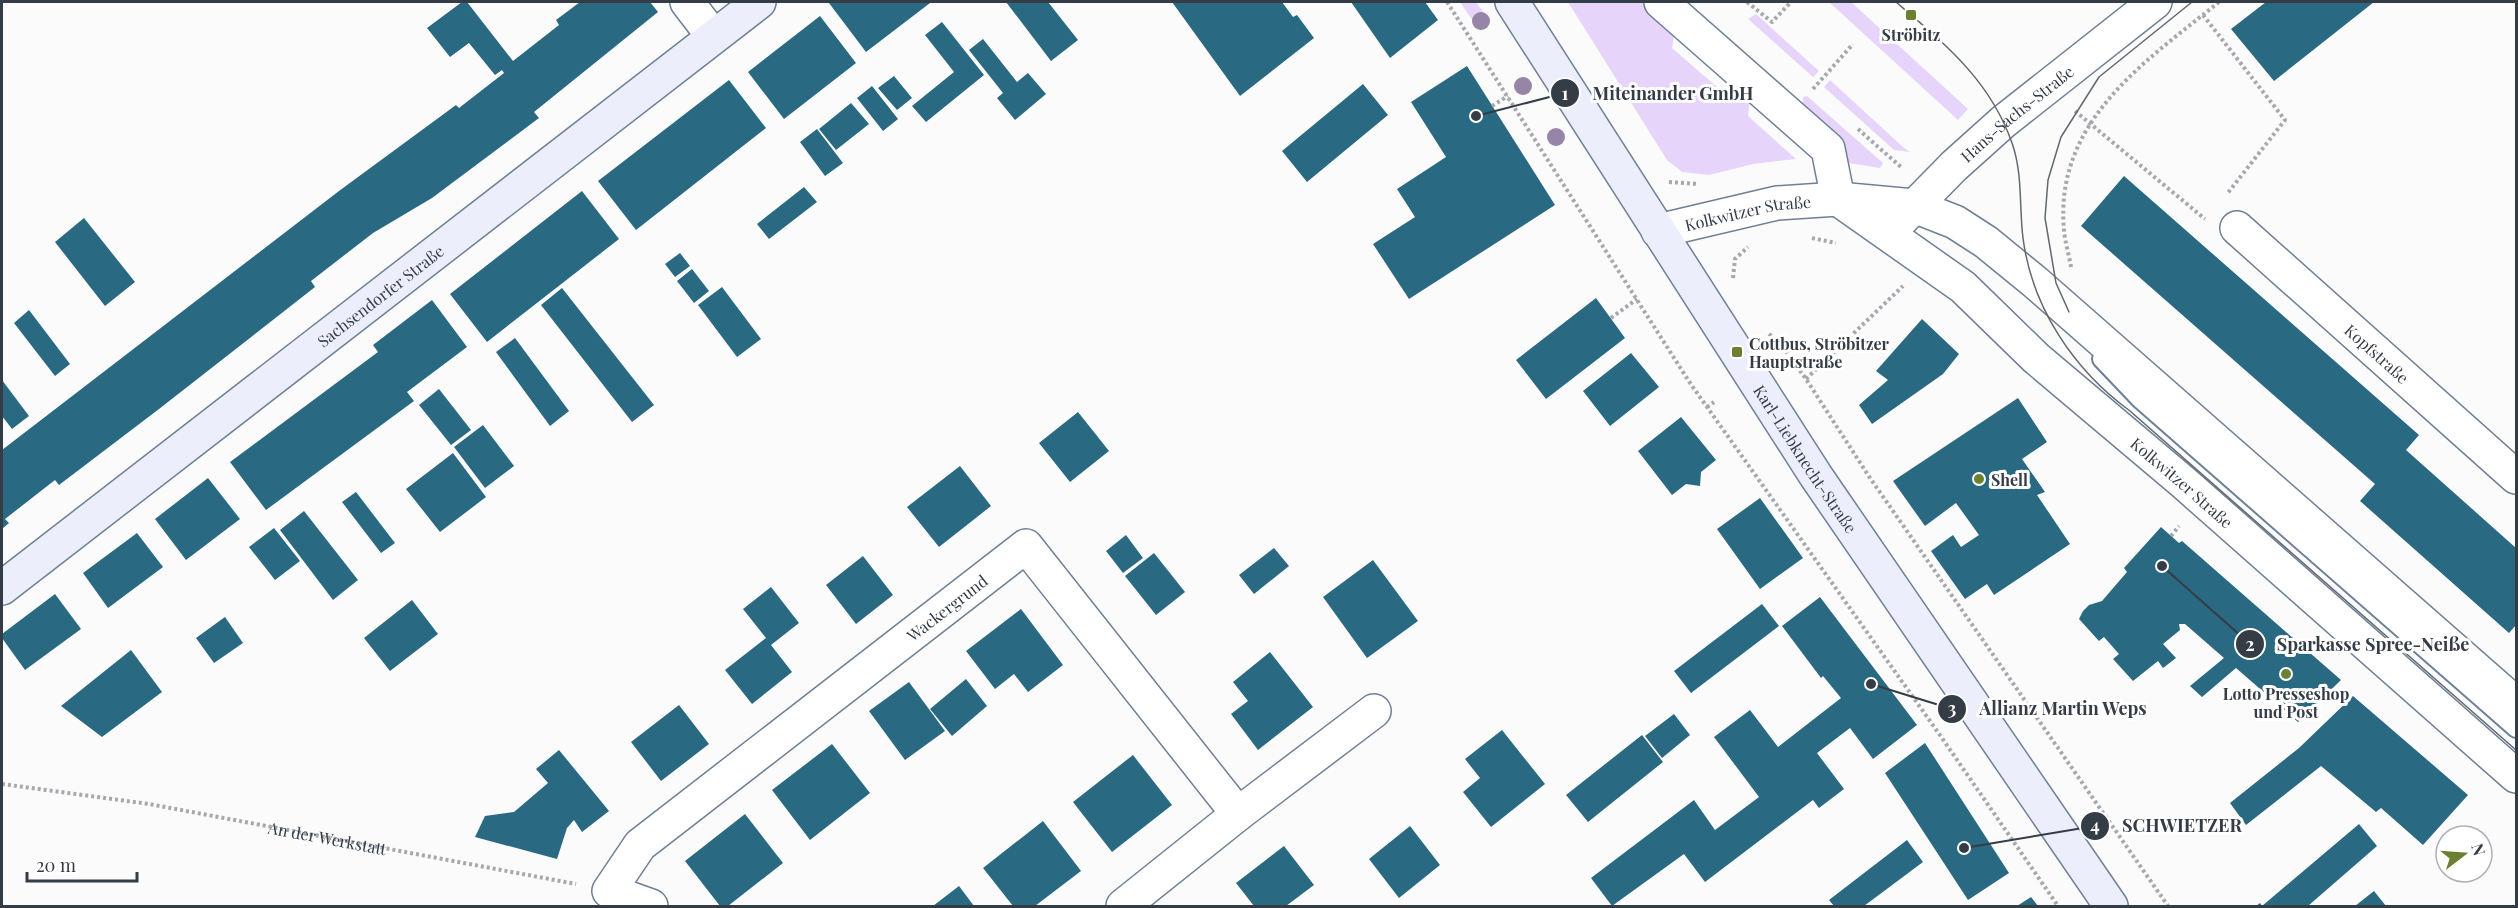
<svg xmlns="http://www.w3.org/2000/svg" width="2518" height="908" font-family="'Playfair Display',serif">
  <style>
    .green { fill: #e6d4fb }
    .building { fill: #2a6982 }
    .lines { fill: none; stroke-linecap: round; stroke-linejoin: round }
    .lane-casing { stroke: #6e8095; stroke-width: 20 }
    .street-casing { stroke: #6e8095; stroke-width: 36 }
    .secondary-casing { stroke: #6e8095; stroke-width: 36 }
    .path { stroke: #a5a8ad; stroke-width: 4; stroke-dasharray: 3 3; stroke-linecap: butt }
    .lane { stroke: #fff; stroke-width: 16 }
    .street { stroke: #fff; stroke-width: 33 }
    .secondary { stroke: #eceefc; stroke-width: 33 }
    .tram { stroke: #626870; stroke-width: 1.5 }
    .tree { fill: #9685a6 }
    .poi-dot { fill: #6b8031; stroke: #fff; stroke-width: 2 }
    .labels { text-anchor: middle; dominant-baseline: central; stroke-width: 6; stroke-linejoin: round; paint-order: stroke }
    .poi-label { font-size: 16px; font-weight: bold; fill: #343c46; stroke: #fff }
    .street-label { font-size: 16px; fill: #343c46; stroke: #fff }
    .leader { fill: none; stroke: #343c46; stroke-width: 2 }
    .callout-dot { fill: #343c46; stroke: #fff; stroke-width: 2 }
    .mark-label { font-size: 18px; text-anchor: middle; font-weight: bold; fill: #fff }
    .callout-label { font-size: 18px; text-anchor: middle; font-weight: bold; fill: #343c46; stroke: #fff; stroke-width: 6; stroke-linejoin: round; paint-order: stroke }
  </style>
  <rect width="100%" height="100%" fill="#fbfbfb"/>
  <path class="green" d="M1460 2H1476L1490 22 1479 30Z
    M1568 2H1644L1675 29 1672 48 1725 94 1742 90 1750 96 1748 116 1796 159 1753 164 1709 175 1682 172 1667 160Z
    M1829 2H1851L1968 109 1958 120Z
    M1756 14 1819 71 1813 77 1748 19Z
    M1830 80 1903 147 1910 152 1894 150 1824 87Z
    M1807 96 1883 163 1880 168 1848 163 1845 153 1802 110 1803 97Z"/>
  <path class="building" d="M462 2H467L513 61 559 25 556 20 580 2H650L658 12 534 112 539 118 432 198 373 233 311 281 315 287 159 409 59 485 55 480 5 519 9 523 2 529V450L339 191 456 105 459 108 504 73 502 70 495 75 469 43 450 57 427 28Z
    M831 2H928L930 3 866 52 829 3Z
    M1006 2H1048L1078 40 1051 61Z
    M1172 2H1282L1293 17 1297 15 1314 38 1240 96Z
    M1351 2H1425L1438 20 1390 58Z
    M2266 2H2374L2274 81 2231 29Z
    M820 16 856 63 784 119 748 72Z
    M942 22 984 75 926 122 912 106 954 72 925 35Z
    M983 39 1017 82 1028 73 1046 94 1015 120 997 98 1003 93 969 50Z
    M1467 66 1555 205 1409 299 1373 244 1415 217 1397 189 1446 157 1411 102Z
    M894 76 912 98 897 110 878 88Z
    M729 80 766 128 636 230 598 181Z
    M1363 84 1388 115 1307 182 1282 151Z
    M872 86 898 119 883 131 857 98Z
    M851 103 869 124 836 150 819 129Z
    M817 129 843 163 825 176 800 142Z
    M2124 176 2419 435 2406 450 2516 548V625L2509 633 2360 501 2375 484 2081 226Z
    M804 187 817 202 769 239 757 224Z
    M582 191 619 239 487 342 450 294Z
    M84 218 135 282 105 306 55 242Z
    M680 253 690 266 675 277 665 264Z
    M692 269 709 291 694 303 677 281Z
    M722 287 761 339 737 357 698 305Z
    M562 288 654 405 632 422 541 305Z
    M1596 298 1625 338 1546 399 1516 360Z
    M432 300 467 347 407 392 414 401 266 510 230 462 378 352 373 345Z
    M29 310 70 364 55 376 14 323Z
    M1922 319 1959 354 1943 374 1872 424 1859 405 1888 380 1876 371Z
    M515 338 569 411 550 426 496 352Z
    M1631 353 1659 387 1610 426 1583 391Z
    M2 380 29 416 12 429 2 416Z
    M439 389 471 430 451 445 419 405Z
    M2018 398 2047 442 2022 459 2045 492 2037 495 2070 544 1994 595 1987 584 1965 599 1931 551 1953 535 1961 547 1979 535 1956 503 1925 526 1893 481Z
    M1078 412 1109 451 1070 482 1039 443Z
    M1681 417 1716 460 1701 472 1700 486 1686 484 1672 495 1638 451Z
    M483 425 514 466 485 488 454 447Z
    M453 453 486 497 440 532 406 489Z
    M960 466 991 506 939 547 907 507Z
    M208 478 240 519 186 560 155 519Z
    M356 492 395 543 381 553 342 502Z
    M1760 498 1803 558 1760 589 1717 529Z
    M304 511 358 580 333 600 280 530Z
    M2161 527 2179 543 2182 541 2341 680 2298 722 2236 668 2202 697 2190 686 2224 658 2185 624H2179L2180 630 2163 644 2176 658 2163 668 2158 661 2133 681 2113 659 2119 654 2104 637 2099 641 2079 619 2083 611 2089 605 2102 601 2127 572 2124 568Z
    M274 528 300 561 275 580 249 547Z
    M137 533 163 567 108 608 83 573Z
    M1126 535 1143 558 1123 573 1106 551Z
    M1274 548 1289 566 1254 594 1239 575Z
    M1154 553 1185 592 1156 615 1125 576Z
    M863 556 893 595 856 624 826 585Z
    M1373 560 1418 621 1367 658 1323 597Z
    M771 587 799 623 771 645 792 672 752 704 725 670 766 638 743 609Z
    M55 594 81 629 25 670 2 638V634Z
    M1820 597 1917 725 1873 759 1850 728 1817 753 1844 789 1819 808 1813 800 1705 882 1684 854 1612 906 1591 878 1694 800 1715 830 1759 797 1714 737 1750 710 1778 747 1841 698 1823 676 1821 678 1782 626Z
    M412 600 438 634 390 671 364 638Z
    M1762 604 1779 626 1691 693 1674 671Z
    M1021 609 1063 665 1028 692 1014 674 995 689 966 651Z
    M225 617 243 643 214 663 196 638Z
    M131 650 162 692 102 737 61 706Z
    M1270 652 1313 707 1258 750 1231 714 1248 701 1233 682Z
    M966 679 987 706 952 736 930 709Z
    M909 682 945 731 905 760 869 711Z
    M2353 696 2468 795 2423 845 2381 808 2376 812 2321 766 2246 825 2230 803 2299 748Z
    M679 705 709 744 661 781 631 742Z
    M1674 714 1690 735 1662 758 1645 736Z
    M1502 730 1545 784 1491 827 1463 792 1480 778 1465 759Z
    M1642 735 1663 762 1588 822 1566 795Z
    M1925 743 2009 873 1968 900 1885 773Z
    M832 744 870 793 810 840 772 790Z
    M559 750 609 811 582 832 574 820 567 828 557 859 475 837 485 816 514 812 548 783 536 769Z
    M1133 755 1172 805 1112 852 1073 802Z
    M745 814 783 863 728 906H720L685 861Z
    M1043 821 1081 871 1035 906H1013L983 868Z
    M2359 824 2377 846 2308 906H2256L2260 903 2262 906Z
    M1410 826 1440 865 1399 898 1369 859Z
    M1907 840 1923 862 1864 906H1834L1829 900Z
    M1284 846 1314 885 1286 906H1254L1236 883Z
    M959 886 974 906H933Z
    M2374 891 2386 906H2355Z
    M2031 897 2038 906H2017Z"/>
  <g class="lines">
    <g class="lane-casing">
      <path id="lane" d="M2101 359 2140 400 2516 729"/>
    </g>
    <g class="street-casing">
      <g id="street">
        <path d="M687 2 713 36"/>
        <path id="s2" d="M1661 2 1828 149 1838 199 1963 287 2036 358 2183 482 2516 776"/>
        <path id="s3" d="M1900 221 1954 166 2003 122 2155 2"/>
        <path id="s4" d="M2237 228 2516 477"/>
        <path id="s5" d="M1658 231 1777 203 1838 199 1914 206 1955 222 1986 242 2035 282 2516 704"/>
        <path id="s6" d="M651 906 609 891 640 845 1026 546 1238 814"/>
        <path d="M1123 906 1238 814 1374 711"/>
      </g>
    </g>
    <g class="secondary-casing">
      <g id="secondary">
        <path id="s7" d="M1512 2 1816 476 2111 906"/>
        <path id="s8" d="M2 588 759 2"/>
      </g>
    </g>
    <g class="path">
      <path d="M1447 2 1690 383 1935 728 2058 906"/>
      <path d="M1747 2 1772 22 1791 2"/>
      <path d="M2203 15 2285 120 2227 194"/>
      <path d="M1813 89 1853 44"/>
      <path d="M1492 106 1508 96"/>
      <path d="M2075 111 2205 219"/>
      <path d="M1858 129 1902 168"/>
      <path d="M1669 182 1698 184"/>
      <path d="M1812 238 1836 243"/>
      <path d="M2071 267C2069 255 2065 242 2064 230 2054 121 2145 62 2219 2"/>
      <path d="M1733 278 1735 259 1748 247"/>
      <path d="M1611 318 1637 299"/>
      <path d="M1769 334 1780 343 1806 379 1870 478 2168 906"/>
      <path d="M1806 379 1903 286"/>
      <path d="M1707 407 1714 402"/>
      <path d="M2171 536 2179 526"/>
      <path id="s1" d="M2 784 149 804 576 884"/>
    </g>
    <use href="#lane" class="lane"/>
    <use href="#street" class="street"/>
    <use href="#secondary" class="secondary"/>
    <path class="tram" d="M1896 2C1945 44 1990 80 2012 143 2023 174 2019 207 2023 238 2032 308 2074 370 2130 411L2516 750
      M2069 312 2056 283 2045 218 2048 180 2061 137 2099 77 2192 2"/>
  </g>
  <g class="tree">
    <circle cx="1481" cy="21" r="9"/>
    <circle cx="1523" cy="86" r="9"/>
    <circle cx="1556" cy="137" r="9"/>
  </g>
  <g class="poi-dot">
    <rect x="1905" y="9" width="12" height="12" rx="3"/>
    <rect x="1731" y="346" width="12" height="12" rx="3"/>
    <circle cx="1979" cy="479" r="6"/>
    <circle cx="2286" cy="674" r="6"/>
  </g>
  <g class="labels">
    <g class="poi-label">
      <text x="1911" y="34">Ströbitz</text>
      <text x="1749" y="343" text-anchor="start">Cottbus, Ströbitzer<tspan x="1749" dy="18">Hauptstraße</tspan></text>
      <text x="1991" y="479" text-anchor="start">Shell</text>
      <text x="2286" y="693">Lotto Presseshop<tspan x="2286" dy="18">und Post</tspan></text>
    </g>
    <g class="street-label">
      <text stroke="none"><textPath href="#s3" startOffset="159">Hans-Sachs-Straße</textPath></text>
      <text stroke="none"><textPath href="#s5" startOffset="92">Kolkwitzer Straße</textPath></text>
      <text stroke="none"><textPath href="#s8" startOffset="478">Sachsendorfer Straße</textPath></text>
      <text stroke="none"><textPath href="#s4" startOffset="188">Kopfstraße</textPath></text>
      <text stroke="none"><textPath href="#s7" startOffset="543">Karl-Liebknecht-Straße</textPath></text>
      <text stroke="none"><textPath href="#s2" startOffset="720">Kolkwitzer Straße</textPath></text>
      <text stroke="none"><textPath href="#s6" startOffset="488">Wackergrund</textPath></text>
      <text stroke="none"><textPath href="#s1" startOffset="330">An der Werkstatt</textPath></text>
    </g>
  </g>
  <path class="leader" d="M1476 116L1565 93M2162 566L2250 644M1871 684L1952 709M1964 848L2095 826"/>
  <g class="callout-dot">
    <circle cx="1476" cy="116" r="6"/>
    <circle cx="2162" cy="566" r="6"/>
    <circle cx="1871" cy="684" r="6"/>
    <circle cx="1964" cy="848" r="6"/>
    <circle cx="1565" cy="93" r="15"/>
    <circle cx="2250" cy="644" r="15"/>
    <circle cx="1952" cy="709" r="15"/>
    <circle cx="2095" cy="826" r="15"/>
  </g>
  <g class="mark-label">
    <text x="1565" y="100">1</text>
    <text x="2250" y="651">2</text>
    <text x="1952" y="715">3</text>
    <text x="2095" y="832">4</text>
  </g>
  <g class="callout-label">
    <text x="1673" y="100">Miteinander GmbH</text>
    <text x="2373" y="651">Sparkasse Spree-Neiße</text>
    <text x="2063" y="715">Allianz Martin Weps</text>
    <text x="2182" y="832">SCHWIETZER</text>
  </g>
  <rect width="2518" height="908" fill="none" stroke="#343c46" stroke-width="6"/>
  <g transform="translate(2464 854) rotate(73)"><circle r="28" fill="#ffffff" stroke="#aeb1b5" stroke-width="1.5"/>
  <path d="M0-4.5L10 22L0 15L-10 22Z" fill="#6b8031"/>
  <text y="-9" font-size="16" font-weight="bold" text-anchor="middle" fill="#343c46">N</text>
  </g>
  <path d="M27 872v9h110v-9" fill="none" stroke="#343c46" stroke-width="3"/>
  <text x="36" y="872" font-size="18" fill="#343c46" stroke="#ffffff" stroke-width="4.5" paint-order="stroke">20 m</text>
</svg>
